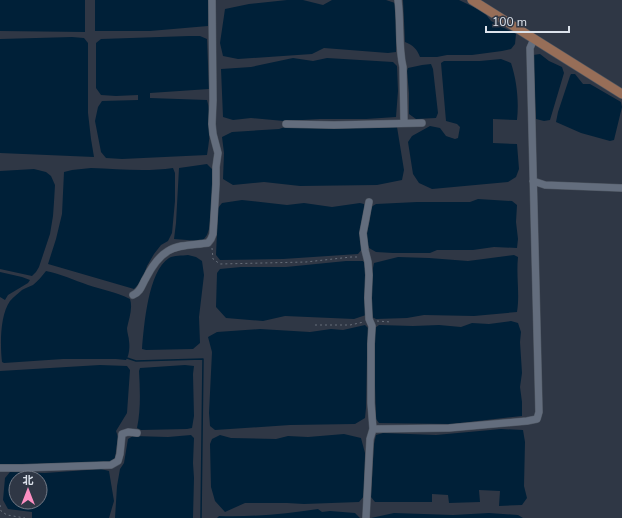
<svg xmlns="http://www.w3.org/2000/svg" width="622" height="518" font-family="'Nunito Sans','Noto Sans SC',sans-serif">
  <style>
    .water { fill: #002038; fill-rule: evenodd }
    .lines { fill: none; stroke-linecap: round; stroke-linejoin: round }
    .stream { stroke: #002038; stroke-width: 1.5 }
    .minor-casing { stroke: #4e5661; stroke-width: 8 }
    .major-casing { stroke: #4e5661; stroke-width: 10 }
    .path { stroke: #676f7b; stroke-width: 1; stroke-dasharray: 2 3; stroke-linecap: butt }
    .minor { stroke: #636d7d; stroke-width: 7 }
    .major { stroke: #976e58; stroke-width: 9 }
  </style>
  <rect width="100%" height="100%" fill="#2f3745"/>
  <path class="water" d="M0 0H85V32L0 31Z
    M95 0H209L208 26 150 31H95Z
    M287 0H303L323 5 332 0H386L395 3 397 28 396 52 388 53 324 48 312 54 238 59 223 56 220 43 225 9 249 4Z
    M403 0H459L484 12 491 21 516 34 515 44 511 49 502 51 472 55H447L437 57H420C417 49 413 45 405 42Z
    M189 36H200L207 39 209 89 150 93V98L207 100C212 117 210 137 207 155L122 159 106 158 101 152 95 121 98 107 102 101 138 100V95L116 96 101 95 96 88V43L101 39Z
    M72 37 84 38 88 43V113L91 139 94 157 0 153V39Z
    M540 54 549 61 562 67 564 73 550 120 544 121 536 119 533 55Z
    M293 58 313 61 327 58 393 62 397 66 398 91 396 117 366 119H320L284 121 251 118 233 120 223 117 221 69 251 67Z
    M501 59 511 63C517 81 519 102 517 120L493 119V143L517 144 519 169 516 177 508 182 432 189 419 183 413 174 408 142 412 136 430 126 440 128 446 136 455 139 458 138 460 127 457 124 446 121 441 63 444 61H480Z
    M431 64 433 69 438 113 436 118 416 119 409 114V93L407 71 408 68 422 65Z
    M571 74H575L583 84H590L621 102 622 107 614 140 610 141 581 133 556 122 558 112 570 76Z
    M285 127H397L404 170 402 180 377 185 300 186 264 182 233 185 223 179 224 153 222 137 232 132 279 129Z
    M207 164 213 170V176L211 213 209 229 207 235 204 239 200 241 174 239 176 223 179 168Z
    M91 168C118 169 146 172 173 168L175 173V201L172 233 168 241 161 245 154 254 147 266 143 278 137 286 134 289 48 264 56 239 62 214 64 172 72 170Z
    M34 169 46 172 51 176 55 185 54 202 53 216 50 234 39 267 36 272 32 276 0 269V171Z
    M478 199 512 201 517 205 516 222 518 239 517 248 494 247 473 250H437L430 253H393L376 252 369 248 366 238 370 219 371 207 376 204 417 202H470Z
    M242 200 287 205 304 203 332 207 360 203 364 204 365 208 362 249 358 254 283 259 220 260 216 255 218 208 222 203Z
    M188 255 196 257 202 261 204 275 199 317 200 343 193 349 146 350 142 349C144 326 148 271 169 258 174 255 182 256 188 255Z
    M514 255 518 257C516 276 520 294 517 312L474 316 424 315 407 318 376 319 372 317V273L374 263 398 257 429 258 468 261Z
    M346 261H363L367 265 365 286 366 315 354 319 285 316 263 321 226 318 216 307 217 273 220 269 241 267H286Z
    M46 271C61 274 74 280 88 285 103 290 116 292 130 299 133 308 129 319 127 328 127 333 129 337 129 341 130 347 129 356 126 360L116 359H63L4 363 2 362C0 344 0 315 10 301 13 297 18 294 22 290 25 288 29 287 33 285 38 281 42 276 46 271Z
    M0 272 22 277 30 280 28 283 8 295 5 300 0 297Z
    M511 321 518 323 521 332 520 342 522 373 520 387 522 402V416L452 424 379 423 376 419 374 351 375 328 379 325 413 326 439 325 461 327 472 323 489 324Z
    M365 325 369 329 367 357 366 408 365 418 355 424 290 425 215 430 210 426 209 413 212 352 208 337 217 332 260 329 310 332 331 329 343 330Z
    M100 365 127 366 130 370 127 413 116 431 118 437 115 458 110 462 41 464H0V371Z
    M185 365 194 366 193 374 194 416 192 428 187 429 141 430 137 428C141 409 140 390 139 371L140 368Z
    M501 429 523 430 525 442 524 486 527 498 522 505 499 506 500 491 479 490 480 502 449 503 448 495 432 494V502H375L371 497 374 444 376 435 383 433 436 435Z
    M344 434 361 438 365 453 364 496 359 502 304 504 287 503H245L225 512 215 501 211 487 210 444 212 439 220 435 231 438 276 439 288 436 308 437Z
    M191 435 194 438 193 463 194 478 193 518H115L117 486 120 469 124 463 128 439 133 436 168 437Z
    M101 469 109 471 114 501 109 518H32V512L8 509 3 500 5 478 10 472 45 473ZM16 478H40V502H16Z
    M318 509 322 512 330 511 355 513 360 518H217L219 516C253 517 285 514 318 509Z
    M394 513 453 515 489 513 518 515 523 518H371Z"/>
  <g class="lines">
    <path class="stream" d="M127 358 136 361 203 359 201 518"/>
    <g class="minor-casing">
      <path id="minor" d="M398 0C401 22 398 46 403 67L404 123
        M286 124 334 125 422 123
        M533 181 545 185 622 188
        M133 295C141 292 142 284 146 278 151 268 158 257 168 251 179 244 195 245 208 243L211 239 213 234 216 184V167L218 153 213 134 212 124 213 100 212 0
        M373 429 449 428 527 421 537 419 539 412 530 48 534 39
        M0 468H22L111 465 118 461 120 454 122 434 128 432 137 433
        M366 518 370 439 373 429 371 403V344L372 326 369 319 368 298 369 275 368 262 365 250 363 233 369 202"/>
    </g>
    <g class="major-casing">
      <path id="major" d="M472 0 622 94"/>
    </g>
    <path class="path" d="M212 248 213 259 220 264 306 262 351 257H360
      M377 321 391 322
      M315 325H350L364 322
      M0 505 1 511 7 515 25 518"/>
    <use href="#minor" class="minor"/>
    <use href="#major" class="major"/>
  </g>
  <g transform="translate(28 490)"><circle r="19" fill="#2f3745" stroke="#747b87"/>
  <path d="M0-3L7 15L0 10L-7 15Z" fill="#fc8fc2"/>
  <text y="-6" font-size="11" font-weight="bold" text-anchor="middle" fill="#dce2eb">北</text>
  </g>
  <path d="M486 26v6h83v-6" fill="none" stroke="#dce2eb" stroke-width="2"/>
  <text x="492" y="26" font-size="12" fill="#dce2eb" stroke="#2f3745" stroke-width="3" paint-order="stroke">100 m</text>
</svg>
